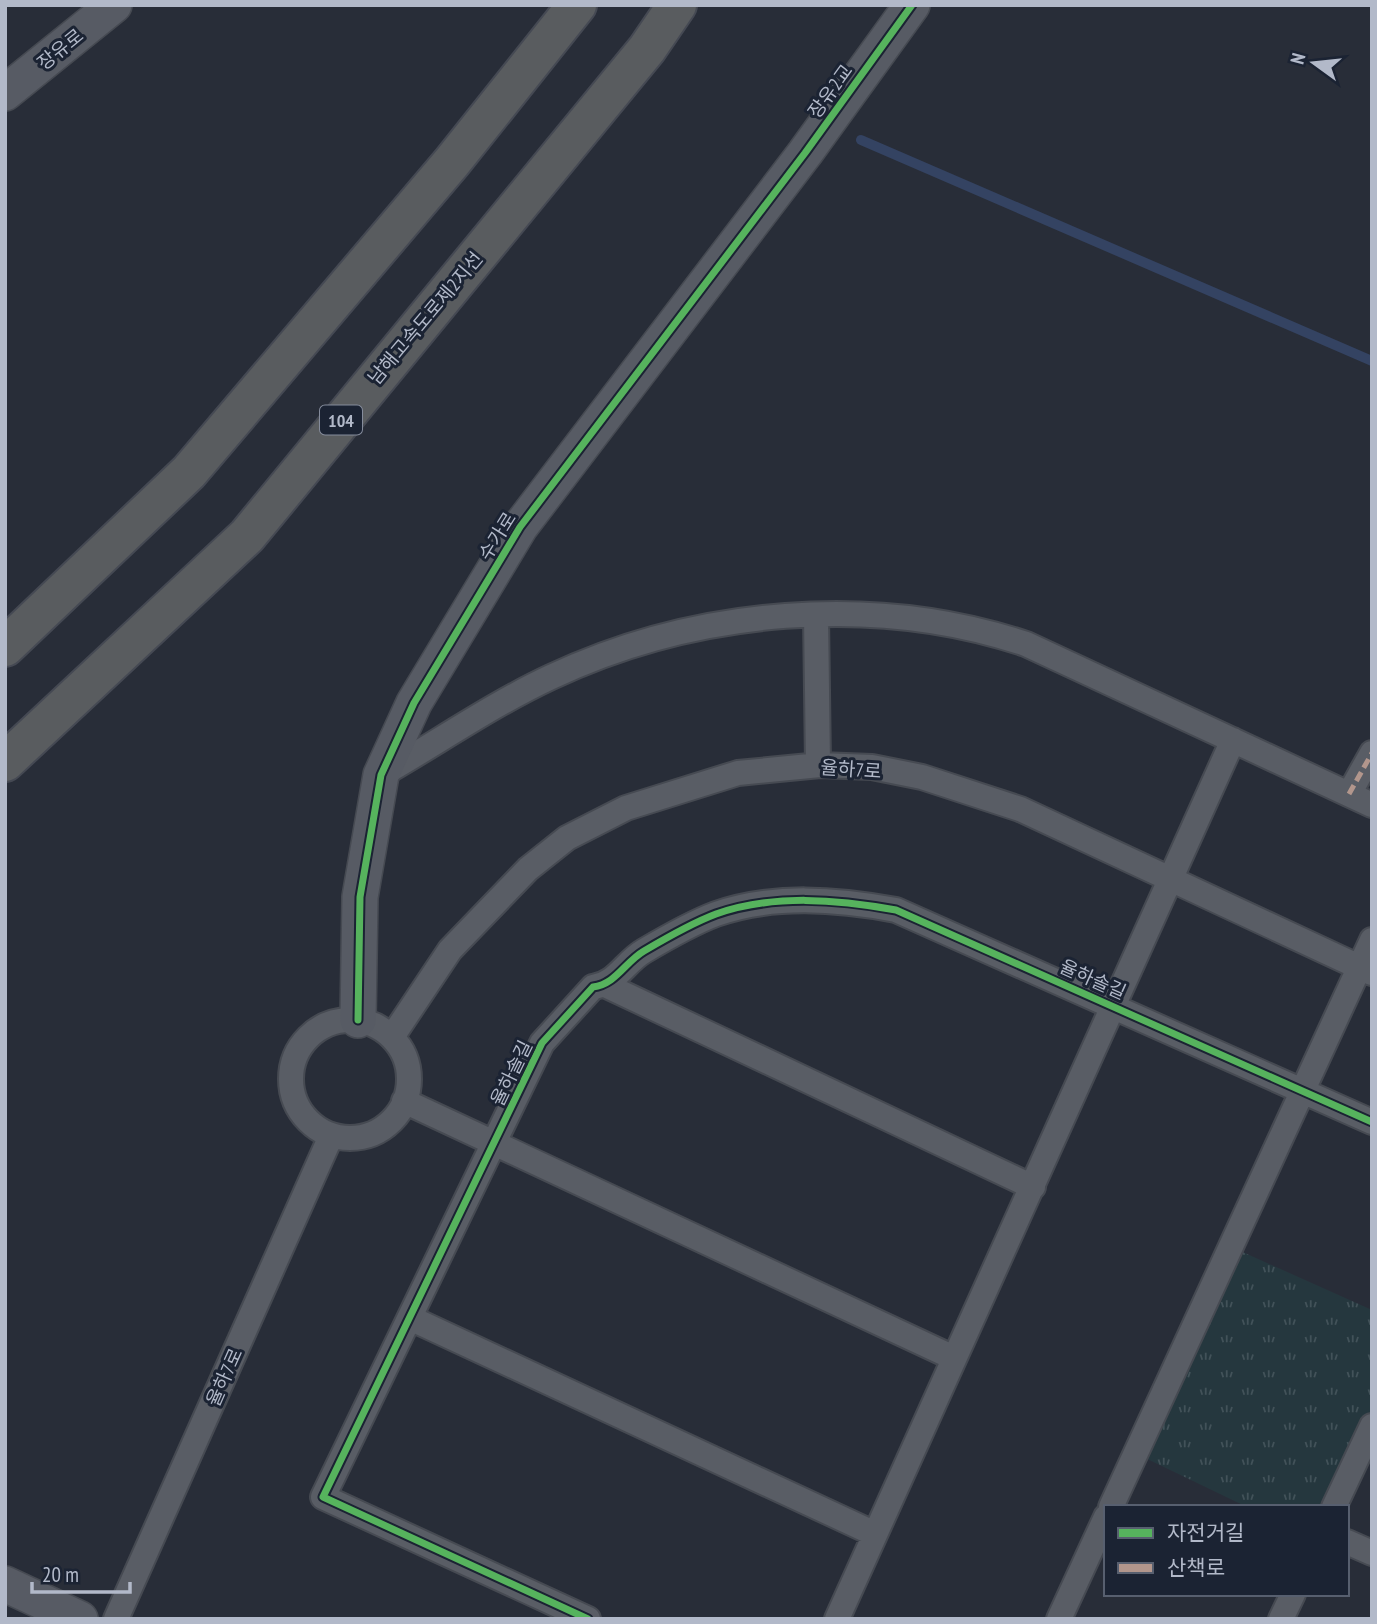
<svg xmlns="http://www.w3.org/2000/svg" width="1377" height="1624" font-family="'PT Sans Narrow','Noto Sans KR',sans-serif">
  <style>
    .park { fill: url(#park-tufts) }
    .lines { fill: none; stroke-linecap: round; stroke-linejoin: round }
    .stream { stroke: #344362; stroke-width: 10 }
    .street-casing { stroke: #464a52; stroke-width: 28 }
    .secondary-casing { stroke: #464a52; stroke-width: 38 }
    .highway-casing { stroke: #454953; stroke-width: 42 }
    .street { stroke: #595d65; stroke-width: 24 }
    .secondary { stroke: #575b64; stroke-width: 35 }
    .highway { stroke: #595c5f; stroke-width: 38 }
    .quiet { stroke: #b2968c; stroke-width: 5; stroke-dasharray: 10 5; stroke-linecap: butt }
    .cycleway-casing { stroke: #1b2333; stroke-width: 11 }
    .cycleway { stroke: #56b35d; stroke-width: 7 }
    .labels { text-anchor: middle; dominant-baseline: central; stroke-width: 6; stroke-linejoin: round; paint-order: stroke }
    .shield { fill: #1b2333; stroke: #858c9c; stroke-width: 2 }
    .shield-label { font-size: 18px; font-weight: bold; fill: #b2b9c9 }
    .street-label { font-size: 19px; fill: #b2b9c9; stroke: #1b2333 }
  </style>
  <defs>
    <pattern id="park-tufts" width="24" height="20" patternUnits="userSpaceOnUse" patternTransform="scale(1.75)"><rect width="24" height="20" fill="#25373e"/><path d="M3 7l-1-3M5 7V3M7 7l1-3M15 17l-1-3M17 17v-4M19 17l1-3" fill="none" stroke="#425259"/></pattern>
  </defs>
  <rect width="100%" height="100%" fill="#282d38"/>
  <path class="park" d="M1236 1249 1372 1310V1414L1327 1507H1247L1141 1456Z"/>
  <g class="lines">
    <path class="stream" d="M861 140 1372 361"/>
    <g class="street-casing">
      <path id="street" d="M816 616 818 765
        M381 775C437 743 493 704 551 677 695 609 874 593 1026 644L1372 805
        M1349 794 1372 753
        M605 985 1033 1187
        M291 1079a59 59 0 1 1 118 0a59 59 0 1 1-118 0Z
        M392 1037 450 950 528 869 567 838 626 808 738 773 820 765 872 767 922 777 1020 809 1372 973
        M404 1101 954 1358
        M410 1318 875 1534
        M1111 1507 1372 940
        M1334 1507 1372 1426
        M1347 1542 1372 1553
        M116 1619 331 1136
        M588 1619 323 1497 542 1043 593 987C616 984 625 962 644 951 666 938 692 923 716 914 773 894 837 899 896 910L1372 1122
        M837 1619 1233 740
        M1059 1619 1106 1517
        M1281 1619 1293 1594"/>
    </g>
    <g class="secondary-casing">
      <path id="secondary" d="M5 93 114 5
        M358 1020 360 897 381 775 414 703 520 527 805 153 912 5
        M5 1584 80 1619"/>
    </g>
    <g class="highway-casing">
      <path id="highway" d="M5 647 189 472 452 162 577 5
        M5 762 247 536 647 49 677 5"/>
    </g>
    <use href="#street" class="street"/>
    <use href="#secondary" class="secondary"/>
    <use href="#highway" class="highway"/>
    <path class="quiet" d="M1349 794 1372 753"/>
    <g class="cycleway-casing">
      <path id="cycleway" d="M358 1020 360 897 381 775 414 703 520 527 805 153 912 5
        M588 1619 323 1497 542 1043 593 987C616 984 625 962 644 951 666 938 692 923 716 914 773 894 837 899 896 910L1372 1122"/>
    </g>
    <use href="#cycleway" class="cycleway"/>
  </g>
  <g class="labels">
    <rect class="shield" x="320" y="405.5" width="42" height="29" rx="5"/>
    <g class="shield-label">
      <text x="341" y="420">104</text>
    </g>
    <g class="street-label">
      <text transform="translate(60 49) rotate(-39)">장유로</text>
      <text transform="translate(830 91) rotate(-54)">장유2교</text>
      <text transform="translate(425 318) rotate(-50)">남해고속도로제2지선</text>
      <text transform="translate(497 536) rotate(-58)">수가로</text>
      <text transform="translate(851 769) rotate(4)">율하7로</text>
      <text transform="translate(1093 979) rotate(24)">율하솔길</text>
      <text transform="translate(511 1073) rotate(-64)">율하솔길</text>
      <text transform="translate(224 1377) rotate(-66)">율하7로</text>
    </g>
  </g>
  <rect width="1377" height="1624" fill="none" stroke="#b2b9c9" stroke-width="14"/>
  <rect x="1104" y="1505" width="245" height="91" fill="#1b2333" stroke="#575f6f" stroke-width="2"/>
  <rect x="1118" y="1528" width="35" height="10" fill="#56b35d" stroke="#575f6f" stroke-width="2"/>
  <text x="1167" y="1540" font-size="21" fill="#b2b9c9">자전거길</text>
  <rect x="1118" y="1563" width="35" height="10" fill="#b2968c" stroke="#575f6f" stroke-width="2"/>
  <text x="1167" y="1575" font-size="21" fill="#b2b9c9">산책로</text>
  <g transform="translate(1314 63) rotate(285)" stroke="#1b2333" stroke-width="5" paint-order="stroke">
  <path d="M0-5L12 26L0 18L-12 26Z" fill="#b2b9c9"/>
  <text y="-10" font-size="19" font-weight="bold" text-anchor="middle" fill="#b2b9c9">N</text>
  </g>
  <path d="M32 1582v10h98v-10" fill="none" stroke="#b2b9c9" stroke-width="3.5"/>
  <text x="42" y="1582" font-size="21" fill="#b2b9c9" stroke="#1b2333" stroke-width="5" paint-order="stroke">20 m</text>
</svg>
